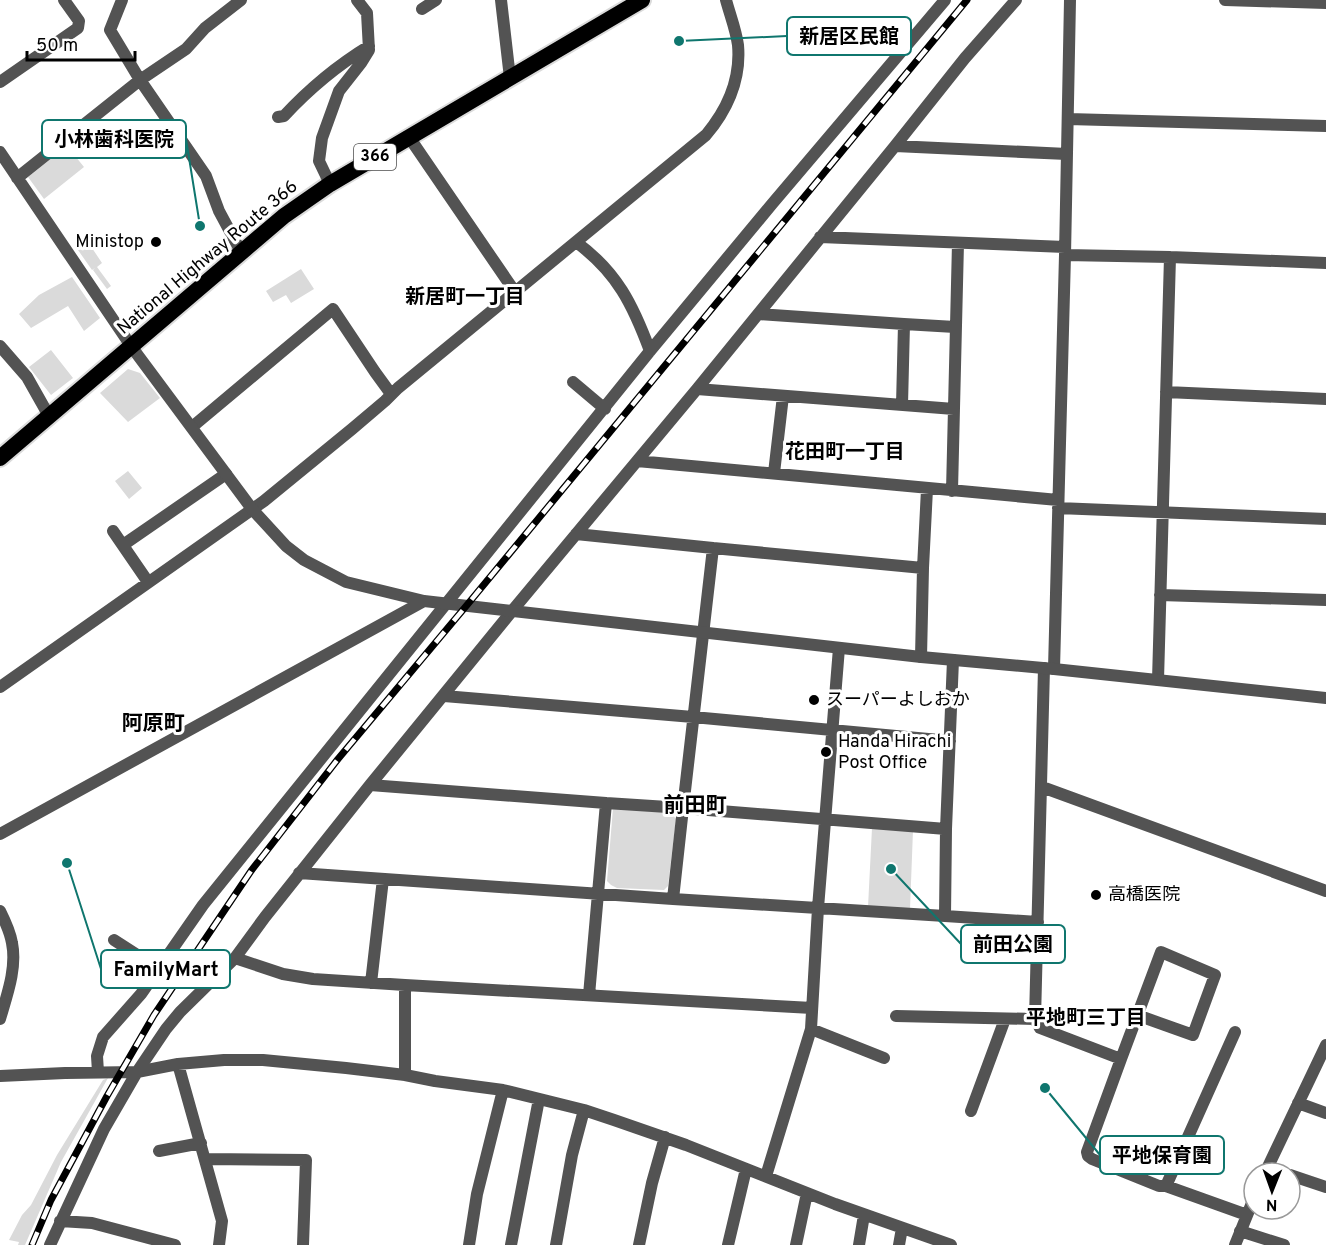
<svg xmlns="http://www.w3.org/2000/svg" width="1326" height="1245" font-family="Overpass,'Noto Sans JP',sans-serif">
  <style>
    .green { fill: #dadada }
    .lines { fill: none; stroke-linecap: round; stroke-linejoin: round }
    .trunk-casing { stroke: #dbdbdb; stroke-width: 20 }
    .minor { stroke: #535353; stroke-width: 12 }
    .tertiary { stroke: #535353; stroke-width: 12 }
    .trunk { stroke: #000; stroke-width: 16 }
    .rail-casing { stroke: #000; stroke-width: 7 }
    .rail { stroke: #fff; stroke-width: 4.5; stroke-dasharray: 14; stroke-linecap: butt }
    .poi-dot { fill: #000; stroke: #fff; stroke-width: 2 }
    .labels { text-anchor: middle; dominant-baseline: central; stroke-width: 6; stroke-linejoin: round; paint-order: stroke }
    .shield { fill: #fff; stroke: #4c4c4c; stroke-width: 1.5 }
    .shield-label { font-size: 16px; font-weight: bold; fill: #000 }
    .poi-label { font-size: 18px; fill: #000; stroke: #fff; text-anchor: start }
    .street-label { font-size: 18px; fill: #000; stroke: #fff }
    .neighbourhood-label { font-size: 20px; font-weight: bold; fill: #000; stroke: #fff }
    .quarter-label { font-size: 21px; font-weight: bold; fill: #000; stroke: #fff }
    .leader { fill: none; stroke: #0f766e; stroke-width: 2 }
    .callout-dot { fill: #0f766e; stroke: #fff; stroke-width: 2 }
    .callout { fill: #fff; stroke: #0f766e; stroke-width: 2 }
    .callout-label { font-size: 20px; text-anchor: middle; font-weight: bold; fill: #000 }
  </style>
  <rect width="100%" height="100%" fill="#fff"/>
  <path class="green" d="M67 146 84 167 44 199 28 177Z
    M88 242 102 263 97 267 111 286 107 289 93 270 95 268 92 270 78 250Z
    M301 269 314 289 291 303 286 295 273 302 266 291Z
    M72 277 100 318 84 331 68 306 31 328 19 314 39 295Z
    M51 350 73 378 51 395 29 367Z
    M128 369 140 373 160 398 128 422 100 393Z
    M128 471 142 488 129 499 115 481Z
    M613 808 671 813 676 819 668 886 664 890 617 888 611 885 607 881Z
    M872 828 913 830 910 909 868 907Z
    M108 1078 61 1162 25 1245H18L19 1242 9 1240 22 1215 31 1205 57 1155 103 1080Z"/>
  <g class="lines">
    <g class="trunk-casing">
      <path id="trunk" d="M0 458 284 216 330 184 642 0"/>
    </g>
    <path class="minor" d="M122 0 110 30 140 80 206 176 219 211 241 252
      M501 0 510 78
      M1225 0 1326 3
      M422 9 436 0
      M0 82 78 28 79 21 64 0
      M278 117 284 116C309 89 338 65 369 46
      M1068 119 1326 126
      M409 137 515 292
      M895 146 1067 154
      M0 152 131 346
      M17 178 140 80 186 49 205 28 241 0
      M330 184 319 161 322 138 339 91 361 63 369 50 367 13 357 0
      M820 237 1065 247
      M576 242C617 272 633 305 650 351
      M1065 255 1170 257 1326 263
      M758 314 904 324 955 327
      M0 346 27 377 49 416
      M573 382 605 409
      M697 389 954 409
      M1166 392 1326 399
      M902 405 904 324
      M192 427 333 309 375 372 391 394
      M637 461 1058 500
      M774 473 783 396
      M952 491 958 243
      M1058 508 1326 519
      M113 531 148 582
      M576 534 713 548 923 568
      M123 545 226 474
      M1160 595 1326 600
      M921 657 923 568 927 489
      M1044 668 1035 1019 1040 1028 1121 1059 1087 1152 1088 1156 1092 1159 1159 1186H1166L1247 1215
      M1054 669 1065 255 1070 0
      M1158 680 1170 257
      M0 687 264 501 352 429 385 401 398 388 706 135C727 110 741 79 738 45 736 30 730 15 726 0
      M444 696 693 717 950 741
      M370 785 606 803 683 808 713 548
      M1042 787 1326 891
      M946 829 953 660
      M299 873 673 899 945 916
      M673 899 683 808 946 829 945 916 1038 922
      M114 940 159 969
      M235 958 283 974 313 979 405 985 812 1008
      M371 983 383 879
      M405 985V1075
      M589 995 606 803
      M896 1016 1035 1019
      M811 1029 884 1058
      M1121 1059 1161 952 1215 975 1193 1035 1137 1015
      M178 1064 222 1221 219 1245
      M98 1072 97 1056 103 1037 141 994 203 905 650 351 772 204 945 0
      M0 1076 65 1073 137 1072 178 1064 224 1060H263L346 1068 405 1075 435 1081 503 1090 584 1110 614 1120 686 1145 835 1204 951 1245
      M1298 1103 1326 1113
      M971 1111 1005 1019
      M159 1151 201 1143
      M205 1159 306 1160 303 1245
      M1267 1168 1283 1173
      M1265 1173 1326 1045
      M1290 1175 1326 1187
      M766 1176 811 1029 818 908 839 648
      M1166 1186 1235 1032
      M60 1221 92 1223 175 1245
      M1240 1231 1284 1245
      M50 1245 104 1129 137 1072 166 1029 180 1012 235 958 265 917 370 785 512 611 697 389 895 146 965 58 1016 0
      M469 1245 477 1194 503 1090
      M511 1245 539 1099
      M556 1245 572 1155 584 1110
      M639 1245 652 1183 665 1137
      M728 1245 746 1169
      M796 1245 807 1193
      M859 1245 864 1215
      M899 1245 902 1228
      M1235 1245 1254 1198"/>
    <path class="tertiary" d="M131 346 252 509 286 546 304 560 346 582 424 601 921 657 1054 669 1326 698
      M0 834 424 601
      M0 911C5 921 10 931 12 943 17 968 7 995 0 1019"/>
    <use href="#trunk" class="trunk"/>
    <g class="rail-casing">
      <path id="rail" d="M32 1245 51 1200 107 1096 154 1015 251 871 338 759 467 605 967 0"/>
    </g>
    <use href="#rail" class="rail"/>
  </g>
  <g class="poi-dot">
    <circle cx="156" cy="242" r="6"/>
    <circle cx="814" cy="700" r="6"/>
    <circle cx="826" cy="752" r="6"/>
    <circle cx="1096" cy="895" r="6"/>
  </g>
  <g class="labels">
    <rect class="shield" x="354" y="144" width="42" height="26" rx="4.5"/>
    <g class="shield-label">
      <text x="375" y="157">366</text>
    </g>
    <g class="poi-label">
      <text x="144" y="242" text-anchor="end">Ministop</text>
      <text x="826" y="700">スーパーよしおか</text>
      <text x="838" y="742">Handa Hirachi<tspan x="838" dy="21">Post Office</tspan></text>
      <text x="1108" y="895">高橋医院</text>
    </g>
    <g class="street-label">
      <text transform="translate(208 258) rotate(-40)">National Highway Route 366</text>
    </g>
    <g class="neighbourhood-label">
      <text x="465" y="298">新居町一丁目</text>
      <text x="845" y="453">花田町一丁目</text>
      <text x="1086" y="1019">平地町三丁目</text>
    </g>
    <g class="quarter-label">
      <text x="153" y="724">阿原町</text>
      <text x="695" y="806">前田町</text>
    </g>
  </g>
  <path class="leader" d="M679 41L787 36M200 226L186 139M891 869L961 944M67 863L101 969M1045 1088L1100 1155"/>
  <g class="callout-dot">
    <circle cx="679" cy="41" r="6"/>
    <circle cx="200" cy="226" r="6"/>
    <circle cx="891" cy="869" r="6"/>
    <circle cx="67" cy="863" r="6"/>
    <circle cx="1045" cy="1088" r="6"/>
  </g>
  <g class="callout">
    <rect x="787" y="17" width="124" height="38" rx="6"/>
    <rect x="42" y="120" width="144" height="38" rx="6"/>
    <rect x="961" y="925" width="104" height="38" rx="6"/>
    <rect x="101" y="950" width="129" height="38" rx="6"/>
    <rect x="1100" y="1136" width="124" height="38" rx="6"/>
  </g>
  <g class="callout-label">
    <text x="849" y="43">新居区民館</text>
    <text x="114" y="146">小林歯科医院</text>
    <text x="1013" y="951">前田公園</text>
    <text x="166" y="976">FamilyMart</text>
    <text x="1162" y="1162">平地保育園</text>
  </g>
  <g transform="translate(1272 1191) rotate(181)"><circle r="28" fill="#ffffff" stroke="#999999" stroke-width="1.5"/>
  <path d="M0-4.5L10 22L0 15L-10 22Z" fill="#000000"/>
  <text y="-9" font-size="16" font-weight="bold" text-anchor="middle" fill="#000000">N</text>
  </g>
  <path d="M27 51v9h108v-9" fill="none" stroke="#000000" stroke-width="3"/>
  <text x="36" y="51" font-size="18" fill="#000000" stroke="#ffffff" stroke-width="4.5" paint-order="stroke">50 m</text>
</svg>
